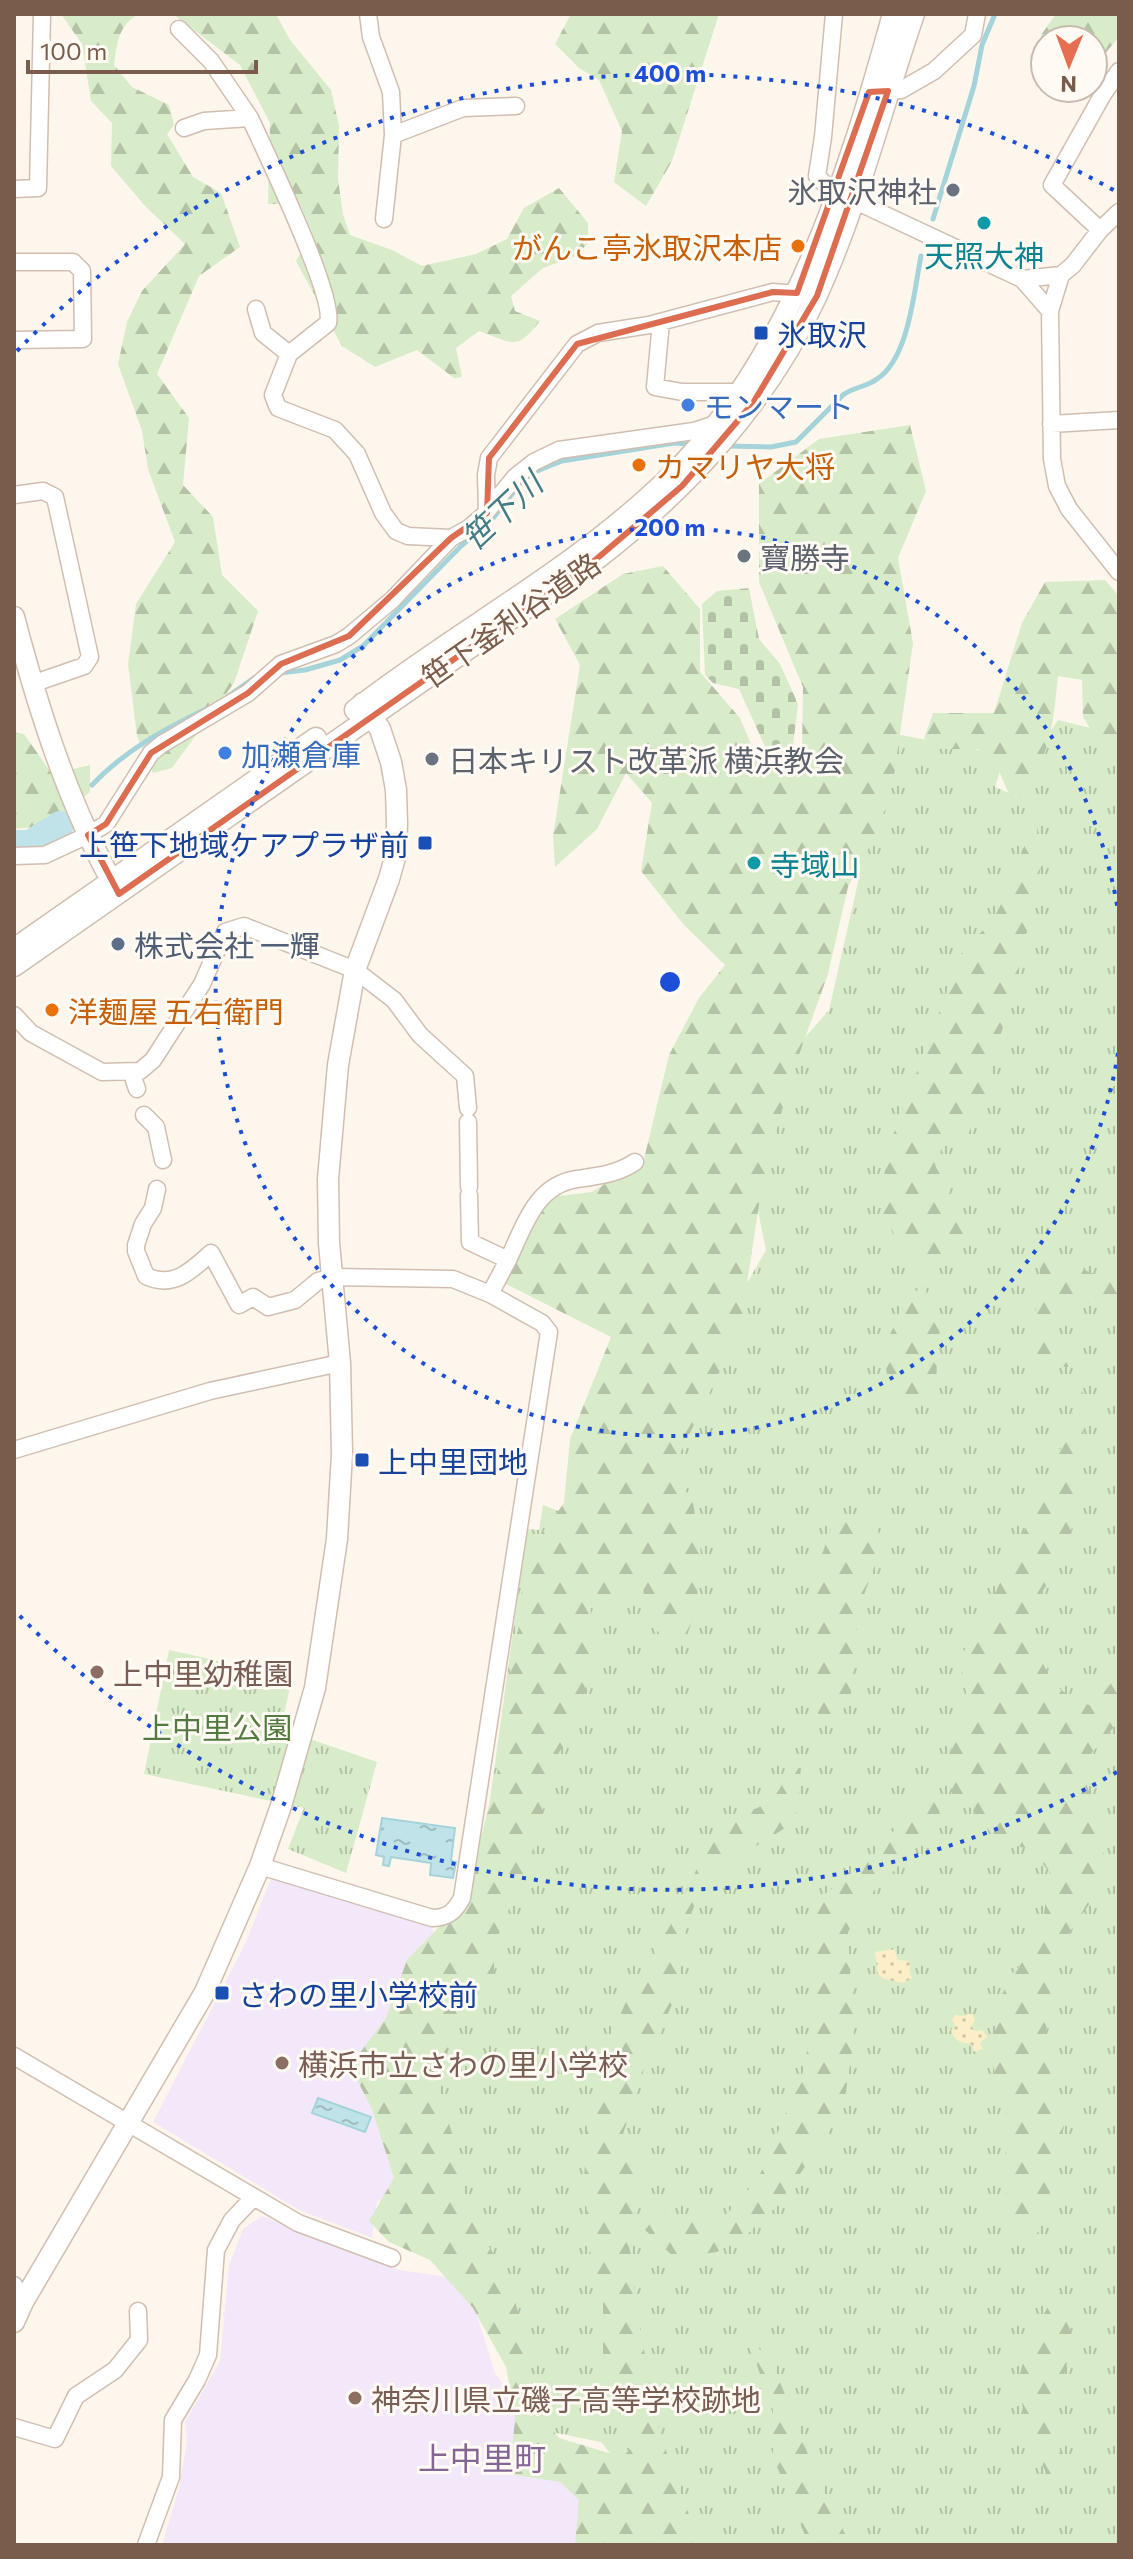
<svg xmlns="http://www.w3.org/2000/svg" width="1133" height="2559" font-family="Commissioner,'Noto Sans JP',sans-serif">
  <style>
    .education { fill: #f3e8fa }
    .grass { fill: url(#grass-tufts) }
    .forest { fill: url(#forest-firs) }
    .sand { fill: url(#sand-dots) }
    .cemetery { fill: url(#cemetery-stones) }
    .water { fill: url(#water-ripples); stroke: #a5d3da; stroke-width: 2 }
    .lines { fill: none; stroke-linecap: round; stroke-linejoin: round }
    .stream { stroke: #a5d3da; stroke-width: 5 }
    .river { stroke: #bfe3e8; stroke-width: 28 }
    .minor-casing { stroke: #d1beb0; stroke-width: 19 }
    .tertiary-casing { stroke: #d1beb0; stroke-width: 23 }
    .minor { stroke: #fff; stroke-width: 16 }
    .tertiary { stroke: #fff; stroke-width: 20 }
    .marked { fill: none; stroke: #dc6d51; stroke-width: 6; stroke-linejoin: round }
    .ring { fill: none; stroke: #1d4ed8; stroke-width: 4; stroke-dasharray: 4 8 }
    .worship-dot { fill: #6b7280; stroke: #fffaf3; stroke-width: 3 }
    .culture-dot { fill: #0f9aa8; stroke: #fffaf3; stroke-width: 3 }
    .food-dot { fill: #e8710a; stroke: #fffaf3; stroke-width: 3 }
    .transit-dot { fill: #1a4fb4; stroke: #fffaf3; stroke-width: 3 }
    .shop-dot { fill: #3f7fe0; stroke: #fffaf3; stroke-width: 3 }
    .service-dot { fill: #5c6f8a; stroke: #fffaf3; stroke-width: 3 }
    .education-dot { fill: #8d6e63; stroke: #fffaf3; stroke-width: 3 }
    .labels { text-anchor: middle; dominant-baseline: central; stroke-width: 6; stroke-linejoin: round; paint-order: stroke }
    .worship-label { font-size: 30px; fill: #5b616d; stroke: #fffaf3; text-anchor: start }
    .food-label { font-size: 30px; fill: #c56008; stroke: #fffaf3; text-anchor: start }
    .culture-label { font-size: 30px; fill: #0d838f; stroke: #fffaf3 }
    .transit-label { font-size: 30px; fill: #164399; stroke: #fffaf3; text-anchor: start }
    .shop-label { font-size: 30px; fill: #366cbe; stroke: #fffaf3; text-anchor: start }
    .street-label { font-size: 30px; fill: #7a5c4d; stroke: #fffaf3 }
    .service-label { font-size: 30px; fill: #4e5e75; stroke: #fffaf3; text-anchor: start }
    .education-label { font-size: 30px; fill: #785e54; stroke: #fffaf3; text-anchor: start }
    .park-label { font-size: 30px; fill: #537a41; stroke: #fffaf3 }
    .water-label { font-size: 32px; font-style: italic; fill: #437c86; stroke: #fffaf3 }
    .neighbourhood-label { font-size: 32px; fill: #846695; stroke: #fffaf3 }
    .centre { fill: #1d4ed8; stroke: #fffaf3; stroke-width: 4 }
    .ring-label { font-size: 24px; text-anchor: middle; font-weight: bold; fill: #1d4ed8; stroke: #fffaf3; stroke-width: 6; stroke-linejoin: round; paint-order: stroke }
  </style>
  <defs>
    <pattern id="grass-tufts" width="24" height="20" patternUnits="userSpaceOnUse" patternTransform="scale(2)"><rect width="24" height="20" fill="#d8ecc9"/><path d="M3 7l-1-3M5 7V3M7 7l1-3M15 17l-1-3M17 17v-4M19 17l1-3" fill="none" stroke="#b4c2a5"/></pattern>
    <pattern id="forest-firs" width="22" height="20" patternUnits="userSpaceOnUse" patternTransform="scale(2)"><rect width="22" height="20" fill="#d8ecc9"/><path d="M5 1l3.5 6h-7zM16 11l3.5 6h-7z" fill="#b4c2a5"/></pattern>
    <pattern id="sand-dots" width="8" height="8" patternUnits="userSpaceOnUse" patternTransform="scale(2)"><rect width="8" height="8" fill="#fcefc7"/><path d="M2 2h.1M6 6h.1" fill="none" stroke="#d1c5a4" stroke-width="1.8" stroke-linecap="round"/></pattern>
    <pattern id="cemetery-stones" width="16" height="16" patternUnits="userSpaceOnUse" patternTransform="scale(2)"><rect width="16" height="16" fill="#d8ecc9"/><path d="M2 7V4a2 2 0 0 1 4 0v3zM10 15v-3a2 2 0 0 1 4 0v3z" fill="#b4c2a5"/></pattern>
    <pattern id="water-ripples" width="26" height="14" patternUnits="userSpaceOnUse" patternTransform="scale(2)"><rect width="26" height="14" fill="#bfe3e8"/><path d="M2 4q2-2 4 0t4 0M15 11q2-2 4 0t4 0" fill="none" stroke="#a0bbbe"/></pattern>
  </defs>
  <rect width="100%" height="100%" fill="#fdf6ec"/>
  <path class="education" d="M272 1876 431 1925 438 1946 383 2131 398 2198 377 2201 372 2238 299 2210 153 2122 245 1944Z
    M262 2216 399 2270 449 2277 467 2283 495 2373 594 2513 585 2545H162L179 2488 187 2441 185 2422 220 2361 229 2265 243 2229Z"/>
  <path class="grass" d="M1058 720 1119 735V2545H656L631 2479 601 2442 541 2430 514 2305 477 2243 413 2050 475 1910 527 1529 539 1530 543 1505 563 1513 735 1304 766 1250 753 1186 795 1049 829 1010 858 882 874 751 901 735 1005 755 995 787 1016 796 1034 755Z
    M169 1650 292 1677 281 1729 377 1762 346 1873 288 1849 304 1808 144 1774Z"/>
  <path class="forest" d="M61 14H139C118 25 117 43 114 65L132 87 169 105 174 125 167 134 193 177 221 193 240 247 199 276 157 374 189 418 183 485 213 517 222 575 258 611 234 683 172 768 153 773 137 736 128 664 136 604 175 542 148 469 142 431 118 364 127 322 142 291 185 244 146 207 111 166 112 123 91 101 82 44Z
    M173 14H276L290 40 331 90 339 126 338 179 343 215 350 235 392 250 422 266 476 254 507 239 524 208 559 188 588 223V243L576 256 543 268 511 296 515 311 540 321C516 352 513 343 479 331L456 348 462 377 454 378 417 350 375 367 342 346 296 261 312 232 300 204H268L270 123 240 65Z
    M571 14H719L672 161 646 206 614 182 622 131 599 80 579 68 555 44Z
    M1056 14H1119V37L1093 68V40H1045V50L1041 35Z
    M910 425 926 491 898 558 913 643 894 776 883 821 848 887 828 974 791 1077 762 1185 740 1330 672 1470 693 1502 701 1554 696 1610 684 1644C647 1631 650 1625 643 1589L590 1601 594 1663 573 1732 557 1755 531 1856 495 1943 493 1992 449 2039 438 2088 455 2143 468 2212 510 2281 527 2348 533 2406 559 2438 622 2457 635 2445 612 2405 603 2361V2297L591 2259 584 2180 587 2124 604 2053 633 1985 670 1926 700 1862 726 1817C763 1807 776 1807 788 1768H801L795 1822 756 1846 699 1893 686 1928 678 1992 649 2054 623 2134 642 2171 629 2245 639 2323 658 2425 675 2479 701 2545H575L579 2500 560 2482 510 2474 515 2418 506 2367 473 2308 430 2260 389 2242 369 2221 394 2178 372 2109 350 2066 386 2018 407 1960 465 1900 505 1742 507 1694 519 1625 524 1567 540 1536 564 1503 570 1439 611 1337 502 1282 550 1197 592 1192 644 1159 669 1055 699 998 725 965 684 925 641 871 652 803 626 773 597 829 555 867 553 836 580 665 555 619 623 574 663 566 700 609V672L740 718 762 771 802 751 803 687 759 582V484L819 439Z
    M1105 580 1119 596V736L1096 738 1083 717 1082 680 1058 676C1053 723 1051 768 1011 799L997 766 979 749H937L924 739 933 713H994L1022 623 1045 582Z
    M14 732 24 734 52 774 90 765V792L52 825 14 829Z
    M1035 812 1041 866 1013 996 995 1052 988 1097 968 1134 943 1145 935 1165C947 1188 972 1224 961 1251 958 1256 952 1261 949 1266L903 1251 878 1203 892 1138 961 954 994 918 1014 879 1025 844 1009 820Z
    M1042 1251 1059 1261 1119 1283V1315L1078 1299H1066L1049 1324 1056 1343 1071 1354 1068 1367 1030 1366Z
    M923 1285 942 1323 938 1339 936 1385 915 1404 890 1394 883 1348 908 1299Z
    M1082 1385 1085 1420 1068 1556 1033 1604 1032 1643 1053 1683 1075 1701 1093 1706 1119 1673V1721L1090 1755 1082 1771 1102 1830 1105 1865 1090 1903 1055 1953 1044 2049 1064 2126 1044 2221 1034 2239 1009 2227 1005 2176 1007 2116 993 2066 996 2007 1012 1974 1040 1942 1050 1872 1029 1849 998 1841 971 1808 961 1805 952 1793 949 1754 970 1711 959 1660 984 1617 1054 1467Z
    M871 1515 883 1543 858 1611 850 1705 820 1721 808 1673 811 1586 833 1523Z
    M936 1789 941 1822 866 1899 848 1932 854 2038 846 2092 827 2137 774 2209 744 2237 717 2252 675 2258 645 2230 659 2213 721 2221 758 2179 803 2072 813 2020 817 1900 871 1858 911 1810Z
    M1060 2292 1073 2340 1059 2395 1053 2432 1068 2471V2481L1052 2486 1025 2426 1019 2377 1033 2328Z
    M745 2332 773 2365 804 2441 813 2473 851 2545H809L773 2457V2410Z"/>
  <path class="sand" d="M894 1949 898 1960 909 1961 911 1966 909 1970 912 1978 903 1983 885 1979 878 1974 875 1952Z
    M972 2013 975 2020 971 2026 975 2031 982 2030 987 2037 980 2043 983 2049 975 2052 971 2044C960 2042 954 2041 951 2030L955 2026 952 2020 955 2015 964 2016Z"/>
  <path class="cemetery" d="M749 588 759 639 780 664 798 704 792 754 768 753 739 689 713 683 705 675 702 604 717 591Z"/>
  <path class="water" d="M382 1818 455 1828 451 1861 456 1862 453 1878 430 1875 431 1863 391 1857 389 1866 383 1865 384 1857 376 1855Z
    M318 2098 371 2117 365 2132 312 2113Z"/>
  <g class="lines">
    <path class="stream" d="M933 219 974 86 982 45 995 14
      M725 446 771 447 796 442 843 395C853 387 867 387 877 379 909 358 914 291 921 256
      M279 673 305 670 340 660 363 646 461 546 494 517 523 480 537 471 562 461 674 443 691 444
      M227 697 254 678
      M92 785C125 750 165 729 208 708"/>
    <path class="river" d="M14 844H30L60 825"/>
    <g class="minor-casing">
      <path id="minor" d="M368 14 371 37 391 92 393 135
        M834 14 823 137 817 176 835 195 866 206 1022 279 1050 311
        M179 29 211 61 250 118
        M879 91 901 90 934 71 973 35 977 14
        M184 128 204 121 250 118C265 151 336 297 328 323L289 354 273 395 278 408 335 430 357 454 383 513 396 531 408 536 451 538
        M14 189 38 188 42 14
        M1119 212 1100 230 1073 265 1061 275 1050 311 1052 459 1057 486 1069 509 1119 572
        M384 219 393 135 463 108 516 106
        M1100 230 1052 185 1102 96 1119 71
        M14 262H73L82 271 83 339 14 340
        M1022 279 1061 275
        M256 309 263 333 289 354
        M661 322 655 387 682 392H739
        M1051 424 1119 420
        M14 495 43 491 55 497 90 657 84 666 32 684
        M487 511 486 475 489 458 577 344 598 333 649 325 773 292 797 294
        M14 856 45 855 88 835 106 824 151 753 162 744 248 693 281 664 336 644 349 636 392 600 451 538 469 528 483 516 515 477 534 462 559 450 694 431 715 424
        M14 1015 31 1033 102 1072 140 1071 153 1060 202 984 225 932 244 926 355 970 394 1000 420 1035 465 1076 468 1108
        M134 1080 137 1089
        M144 1115 156 1127 163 1160
        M468 1122 469 1187
        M157 1189 153 1208 143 1224 136 1245V1251L146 1276C173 1289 191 1271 211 1253L239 1305 253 1297 268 1307 295 1300 318 1281 334 1277 453 1279 490 1294 542 1323 549 1332 462 1898C455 1911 448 1918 432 1918L260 1866
        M469 1195 470 1242 508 1260 490 1294
        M508 1260C524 1227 535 1185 577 1179 599 1176 617 1174 635 1162
        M14 1450 210 1391 340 1363
        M14 2056 298 2223 392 2258
        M14 2285 23 2302
        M14 2427 55 2439 76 2396 115 2370 139 2340 138 2311
        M146 2545 171 2477 173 2420 197 2380 208 2355 216 2250 232 2220 254 2197"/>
    </g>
    <g class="tertiary-casing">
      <path id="tertiary" d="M14 617C39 712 69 806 117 891
        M355 710C458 630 576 569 670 477 791 358 849 174 893 14
        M14 949 316 738
        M14 966 594 561C686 491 769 401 817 295 858 205 882 107 914 14
        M14 2322 23 2302 205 1992 260 1866 281 1806 315 1688 337 1539 342 1454 340 1363 329 1243 328 1179 338 1065 355 970 389 879 396 854 397 823 396 790 391 762 380 729 363 703"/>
    </g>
    <use href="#minor" class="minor"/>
    <use href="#tertiary" class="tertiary"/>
  </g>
  <path class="marked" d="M888 91 817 296 753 403 682 486 594 561 119 894 88 835 106 824 151 753 248 693 281 664 349 636 451 538 487 513 489 458 577 344 773 292 797 293 869 92Z"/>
  <g class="ring">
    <path d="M1118 1053A454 454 0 1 1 1118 911"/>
    <path d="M1117 1772A908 908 0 0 1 17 1613M17 351A908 908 0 0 1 1117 192"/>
  </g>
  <g class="worship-dot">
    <circle cx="953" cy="190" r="8"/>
    <circle cx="744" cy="556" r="8"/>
    <circle cx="432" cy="759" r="8"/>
  </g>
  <g class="culture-dot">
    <circle cx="984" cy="223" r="8"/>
    <circle cx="754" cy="863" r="8"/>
  </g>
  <g class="food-dot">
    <circle cx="798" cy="246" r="8"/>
    <circle cx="639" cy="465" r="8"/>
    <circle cx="52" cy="1010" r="8"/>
  </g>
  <g class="transit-dot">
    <rect x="753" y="325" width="16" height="16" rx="4"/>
    <rect x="417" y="835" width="16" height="16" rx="4"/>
    <rect x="354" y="1452" width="16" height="16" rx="4"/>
    <rect x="214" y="1985" width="16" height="16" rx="4"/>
  </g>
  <g class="shop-dot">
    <circle cx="688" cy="405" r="8"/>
    <circle cx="225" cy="753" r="8"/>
  </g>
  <circle class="service-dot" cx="118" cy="944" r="8"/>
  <g class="education-dot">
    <circle cx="97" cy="1672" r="8"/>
    <circle cx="282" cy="2063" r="8"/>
    <circle cx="355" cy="2398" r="8"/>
  </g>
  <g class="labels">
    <g class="worship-label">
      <text x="937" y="190" text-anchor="end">氷取沢神社</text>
      <text x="760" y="556">寶勝寺</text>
      <text x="448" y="759">日本キリスト改革派 横浜教会</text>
    </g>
    <g class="food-label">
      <text x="782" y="246" text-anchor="end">がんこ亭氷取沢本店</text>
      <text x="655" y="465">カマリヤ大将</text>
      <text x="68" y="1010">洋麺屋 五右衛門</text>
    </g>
    <g class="culture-label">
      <text x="984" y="254">天照大神</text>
      <text x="770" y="863" text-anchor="start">寺域山</text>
    </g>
    <g class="transit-label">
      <text x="777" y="333">氷取沢</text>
      <text x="409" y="843" text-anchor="end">上笹下地域ケアプラザ前</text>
      <text x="378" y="1460">上中里団地</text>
      <text x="238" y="1993">さわの里小学校前</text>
    </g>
    <g class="shop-label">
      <text x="704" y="405">モンマート</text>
      <text x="241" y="753">加瀬倉庫</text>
    </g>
    <g class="street-label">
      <text transform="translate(510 619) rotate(-35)">笹下釜利谷道路</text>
    </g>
    <g class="service-label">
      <text x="134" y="944">株式会社 一輝</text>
    </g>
    <g class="education-label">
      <text x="113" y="1672">上中里幼稚園</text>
      <text x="298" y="2063">横浜市立さわの里小学校</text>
      <text x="371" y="2398">神奈川県立磯子高等学校跡地</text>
    </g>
    <g class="park-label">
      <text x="217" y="1726">上中里公園</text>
    </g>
    <g class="water-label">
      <text transform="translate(501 510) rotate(-43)">笹下川</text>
    </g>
    <g class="neighbourhood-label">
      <text x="482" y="2457">上中里町</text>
    </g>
  </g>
  <circle cx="670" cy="982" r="12" class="centre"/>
  <g class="ring-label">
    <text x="670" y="82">400 m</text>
    <text x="670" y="536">200 m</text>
  </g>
  <rect width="1133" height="2559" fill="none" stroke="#7a5c4d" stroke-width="32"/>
  <g transform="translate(1069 64) rotate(181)"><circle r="38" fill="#fffaf3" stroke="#cabbb1" stroke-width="2"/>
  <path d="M0-6L14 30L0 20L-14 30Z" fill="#e76f51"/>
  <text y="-12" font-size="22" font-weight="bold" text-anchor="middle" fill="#7a5c4d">N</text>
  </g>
  <path d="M28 60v12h228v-12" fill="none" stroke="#7a5c4d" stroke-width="4"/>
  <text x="40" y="60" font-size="24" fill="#7a5c4d" stroke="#fffaf3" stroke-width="6" paint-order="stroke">100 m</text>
</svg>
